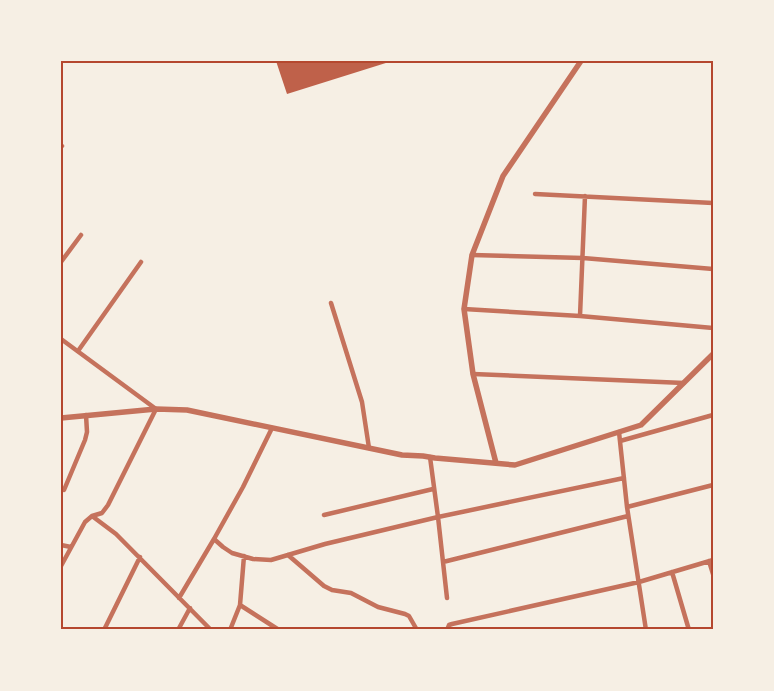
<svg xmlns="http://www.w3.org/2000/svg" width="774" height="691" font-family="'Work Sans',sans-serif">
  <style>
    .building { fill: #bf614a }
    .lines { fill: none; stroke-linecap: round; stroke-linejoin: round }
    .minor { stroke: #c5725c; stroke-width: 4.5 }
    .tertiary { stroke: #c5725c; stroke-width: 5.5 }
    .neatline { fill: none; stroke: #b5482f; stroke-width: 2 }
  </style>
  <rect width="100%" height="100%" fill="#f6efe4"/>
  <path class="building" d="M276 61H389V62L287 94Z"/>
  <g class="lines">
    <path class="minor" d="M61 147 62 146
      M535 194 713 203
      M472 255 583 258 713 269
      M61 262 81 235
      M331 303 362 402 369 448
      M464 309 580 316 713 328
      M580 316 585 196
      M61 339 156 409 108 505 102 513 92 516
      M78 351 141 262
      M473 374 684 383
      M619 432 627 507 646 630
      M620 441 713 415
      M430 457 438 517 447 598
      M64 490 85 440 87 432 86 415
      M627 507 713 485
      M324 515 433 489
      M214 539 223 547 232 553 253 559 271 560 325 544 438 517 624 478
      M61 545 71 547
      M288 555 324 586 332 590 351 593 378 607 405 614 409 616 417 630
      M709 561 713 574
      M443 562 628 516
      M61 566 85 522 92 516 116 534 211 630
      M672 572 689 630
      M179 598 214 539 243 487 272 428
      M240 605 279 630
      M104 630 140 557
      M178 630 190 608
      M230 630 240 605 244 556
      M447 630 449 625 452 624 639 582 713 560"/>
    <path class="tertiary" d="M61 418 156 409 187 410 402 455 423 456 435 458 515 465 641 425 713 354
      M496 463 473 374 464 309 472 255 503 176 581 61"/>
  </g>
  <rect width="774" height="691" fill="none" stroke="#f6efe4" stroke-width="125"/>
  <rect x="62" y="62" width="650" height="566" class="neatline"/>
</svg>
